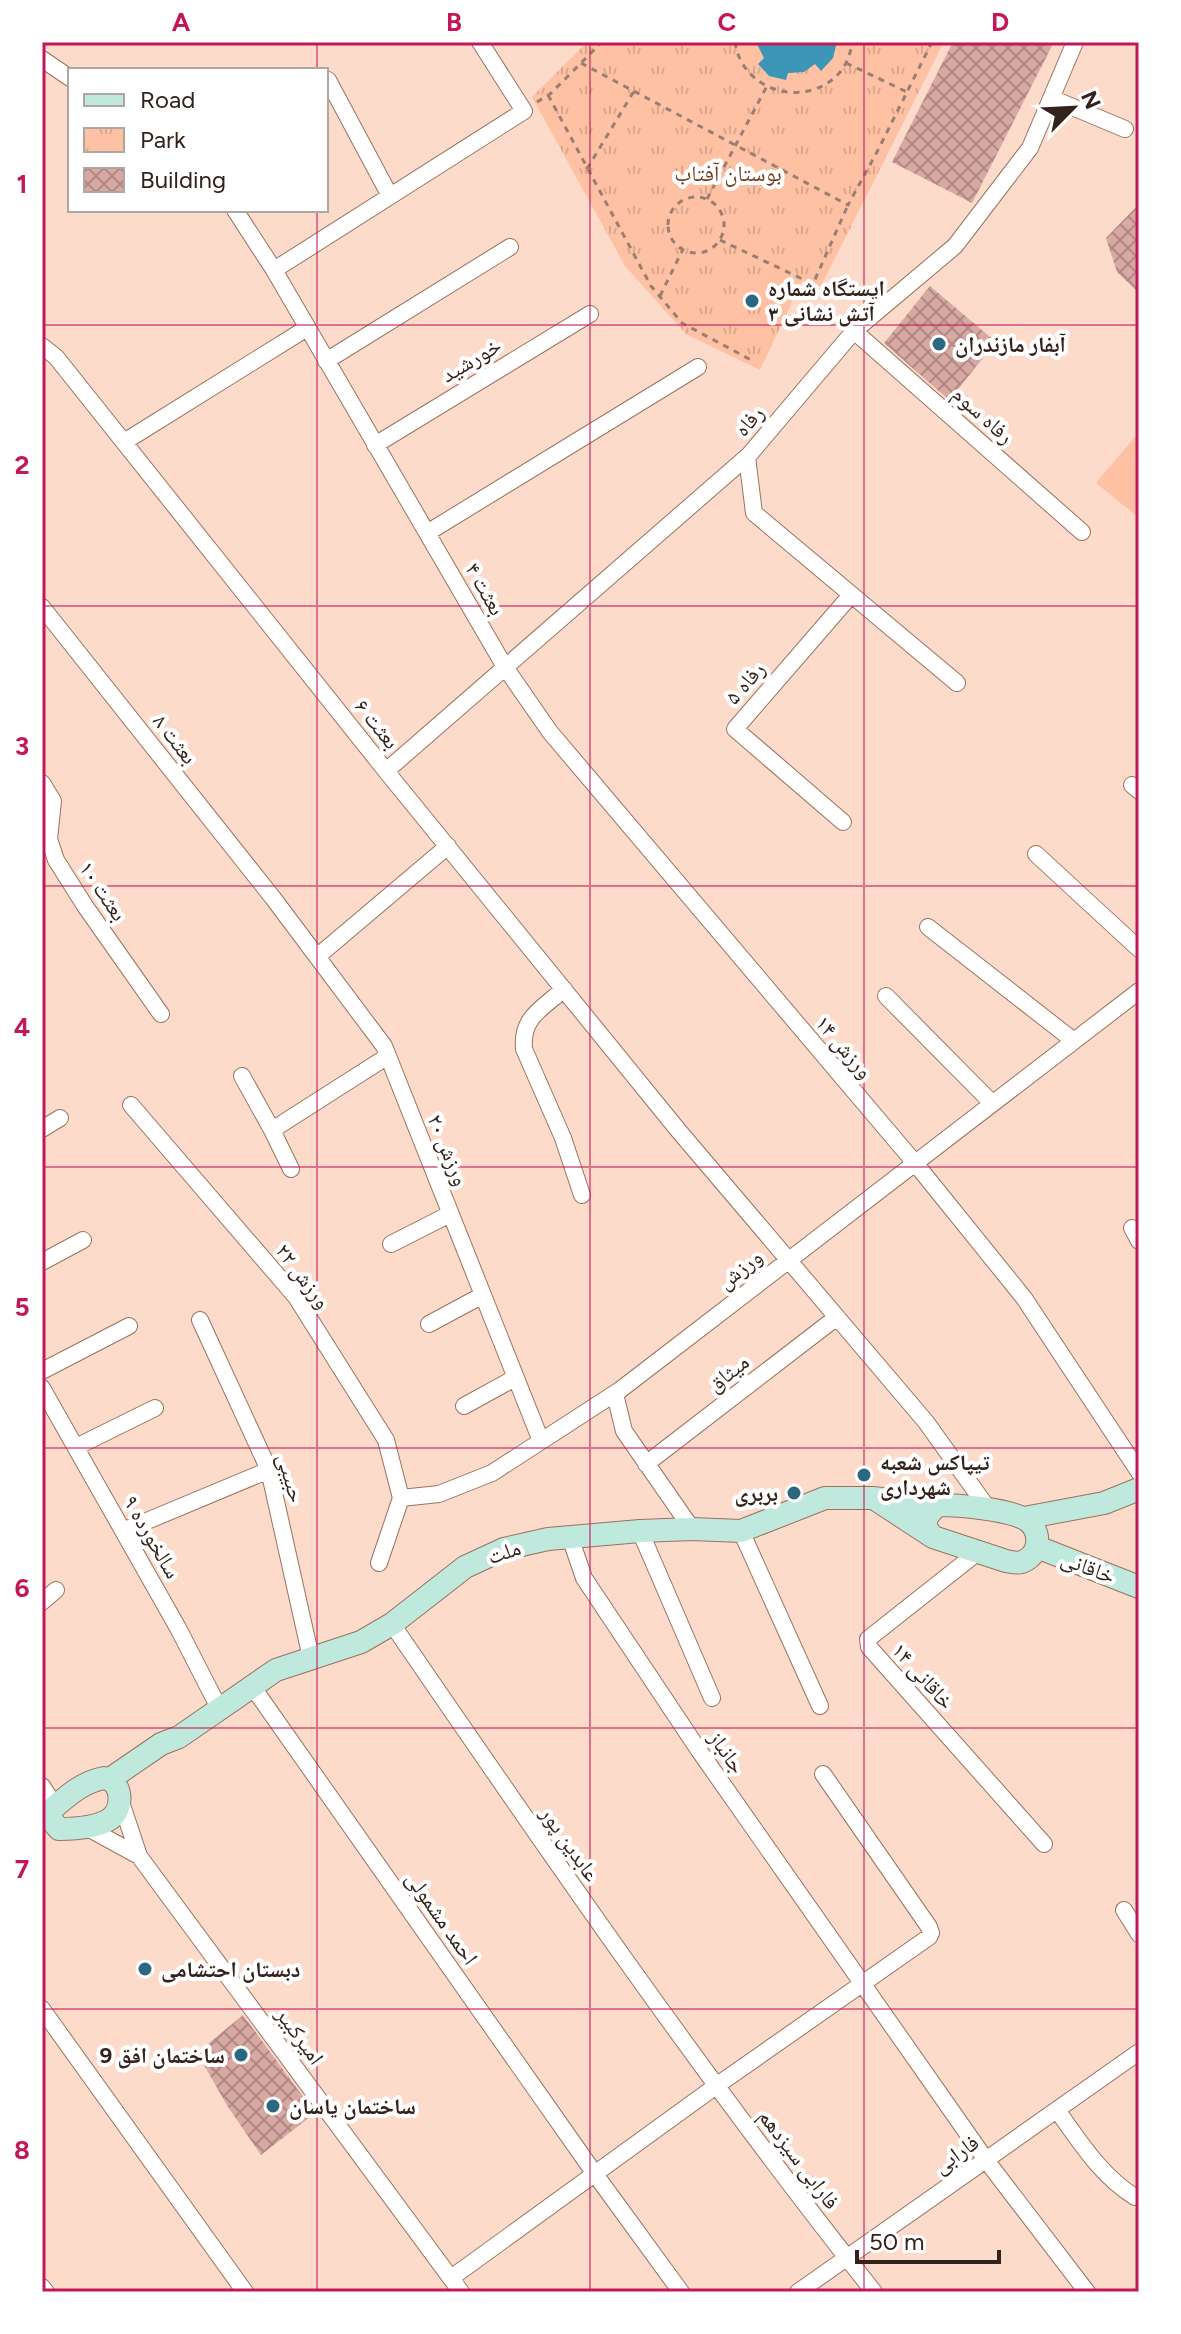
<svg xmlns="http://www.w3.org/2000/svg" width="1181" height="2334" font-family="Figtree,'Noto Naskh Arabic',sans-serif">
  <style>
    .grass { fill: #ffc1a3 }
    .park { fill: url(#park-tufts) }
    .water { fill: #3c96b8 }
    .building { fill: url(#building-cross-hatch) }
    .lines { fill: none; stroke-linecap: round; stroke-linejoin: round }
    .street-casing { stroke: #98725f; stroke-width: 18 }
    .secondary-casing { stroke: #98725f; stroke-width: 24 }
    .path { stroke: #987f73; stroke-width: 3; stroke-dasharray: 6 6; stroke-linecap: butt }
    .street { stroke: #fff; stroke-width: 16 }
    .secondary { stroke: #bee9dc; stroke-width: 22 }
    .grid { fill: none; stroke: #c2185b; stroke-width: 2; stroke-opacity: 0.55 }
    .poi-dot { fill: #2b687f; stroke: #fff; stroke-width: 3 }
    .labels { text-anchor: middle; dominant-baseline: central; stroke-width: 8; stroke-linejoin: round; paint-order: stroke }
    .park-label { font-size: 22px; fill: #733a1b; stroke: #fff }
    .poi-label { font-size: 22px; font-weight: bold; fill: #32221b; stroke: #fff; text-anchor: start }
    .street-label { font-size: 22px; fill: #32221b; stroke: #fff }
    .neatline { fill: none; stroke: #c2185b; stroke-width: 3 }
    .grid-label { font-size: 26px; text-anchor: middle; font-weight: bold; fill: #c2185b }
  </style>
  <defs>
    <pattern id="park-tufts" width="24" height="20" patternUnits="userSpaceOnUse" patternTransform="scale(2)"><rect width="24" height="20" fill="#ffc1a3"/><path d="M3 7l-1-3M5 7V3M7 7l1-3M15 17l-1-3M17 17v-4M19 17l1-3" fill="none" stroke="#dba68c"/></pattern>
    <pattern id="building-cross-hatch" width="8" height="8" patternUnits="userSpaceOnUse" patternTransform="scale(2)"><rect width="8" height="8" fill="#d8a9a3"/><path d="M0 0l8 8M0 8l8-8" fill="none" stroke="#b08984"/></pattern>
  </defs>
  <rect width="100%" height="100%" fill="#fddbca"/>
  <path class="grass" d="M1139 432V518L1096 483Z"/>
  <path class="park" d="M587 42H944L821 286 802 281 760 370 686 334 625 266 532 97Z"/>
  <path class="water" d="M756 42H837L833 58 821 71 815 64 804 72 788 73 786 80 769 76 758 64 764 58Z"/>
  <path class="building" d="M953 42H1054L972 203 892 162Z
    M1139 204V293L1117 272 1106 238Z
    M930 286 996 342 949 400 884 343Z
    M243 2015 315 2113 261 2155 228 2107 197 2053Z"/>
  <g class="lines">
    <g class="street-casing">
      <path id="street" d="M42 59 70 78
        M328 80 390 196
        M1051 98 1125 129
        M235 210 274 270 505 667 550 732 915 1163 1024 1298 1139 1472
        M274 270 524 111 480 42
        M854 331 1082 532
        M42 346 56 357 386 771 678 1130 926 1422 989 1510
        M326 361 510 247
        M124 442 307 328
        M375 445 590 314
        M747 457 754 513 957 683
        M427 533 698 367
        M42 607 273 898 384 1046 541 1441
        M386 771 749 455 854 331 955 246 1030 148 1075 42
        M42 783 53 801 49 839 56 860 85 906 161 1014
        M1132 785 1139 791
        M843 822 735 729 851 595
        M1036 854 1139 949
        M928 927 1074 1041
        M318 956 448 846
        M564 989C542 1009 521 1017 524 1049L563 1138 582 1195
        M886 996 992 1103
        M242 1076 272 1130 388 1056
        M131 1105 296 1297 386 1440 401 1498
        M42 1129 60 1118
        M272 1130 291 1169
        M1132 1228 1139 1241
        M391 1244 450 1214
        M42 1262 83 1240
        M200 1320 269 1470 311 1658
        M429 1324 483 1295
        M42 1371 129 1326
        M42 1388 178 1628 220 1710
        M615 1394 624 1431 692 1529
        M464 1406 515 1378
        M76 1447 155 1408
        M646 1464 837 1317
        M123 1531 269 1470
        M640 1531 712 1698
        M741 1531 820 1706
        M570 1537 584 1578 698 1749 986 2160 1087 2292
        M978 1552 868 1639 869 1647 1044 1844
        M379 1563 401 1498 439 1494 492 1473 620 1390 1139 991
        M42 1602 56 1590
        M392 1624C547 1850 703 2077 874 2292
        M252 1686 595 2174 681 2292
        M42 1786 55 1806
        M120 1799 139 1856 461 2292
        M86 1827 139 1856
        M1124 1910 1139 1934
        M42 2009 245 2292
        M1057 2110C1080 2142 1101 2176 1135 2197L1139 2196
        M451 2278 716 2086 929 1937 931 1933 929 1927 823 1774
        M42 2287 46 2292
        M798 2292 1139 2052"/>
    </g>
    <g class="secondary-casing">
      <path id="secondary" d="M878 1501 933 1537
        M937 1505C960 1505 1006 1509 1025 1519 1041 1528 1042 1553 1024 1561 1019 1564 1012 1562 1006 1561L933 1537 926 1528V1518Z
        M1024 1518 1104 1503 1139 1489
        M1037 1547 1139 1587
        M104 1778C123 1781 124 1809 110 1819 96 1828 75 1829 59 1829 53 1823 51 1819 50 1811 66 1797 82 1782 104 1778Z
        M110 1779 161 1744 179 1737 276 1670 361 1642 392 1624 465 1567 504 1549 548 1539 640 1531 692 1529 741 1531 825 1498H873L937 1505"/>
    </g>
    <path class="path" d="M735 42C742 93 809 110 841 71 848 62 850 52 853 42
      M581 63 848 205 878 150 932 42
      M846 63 907 92
      M548 95 651 286 682 323 753 361
      M537 102 550 94 602 42
      M587 169 634 91
      M668 225a28 28 0 1 1 56 0a28 28 0 1 1-56 0Z
      M707 199 767 86
      M720 240 813 284 848 205
      M660 296 683 249"/>
    <use href="#street" class="street"/>
    <use href="#secondary" class="secondary"/>
  </g>
  <path class="grid" d="M317 42V70M590 42V2292M864 42V2292M317 210V2292M42 325H1139M42 606H1139M42 886H1139M42 1167H1139M42 1448H1139M42 1728H1139M42 2009H1139"/>
  <g class="poi-dot">
    <circle cx="752" cy="301" r="8"/>
    <circle cx="939" cy="344" r="8"/>
    <circle cx="864" cy="1475" r="8"/>
    <circle cx="794" cy="1493" r="8"/>
    <circle cx="145" cy="1969" r="8"/>
    <circle cx="241" cy="2055" r="8"/>
    <circle cx="273" cy="2106" r="8"/>
  </g>
  <g class="labels">
    <g class="park-label">
      <text x="728" y="173">بوستان آفتاب</text>
    </g>
    <g class="poi-label">
      <text x="768" y="288">ایستگاه شماره<tspan x="768" dy="25">۳ آتش نشانی</tspan></text>
      <text x="955" y="344">آبفار مازندران</text>
      <text x="880" y="1462">تیپاکس شعبه<tspan x="880" dy="25">شهرداری</tspan></text>
      <text x="778" y="1493" text-anchor="end">بربری</text>
      <text x="161" y="1969">دبستان احتشامی</text>
      <text x="225" y="2055" text-anchor="end">ساختمان افق 9</text>
      <text x="289" y="2106">ساختمان یاسان</text>
    </g>
    <g class="street-label">
      <text transform="translate(471 360) rotate(-31)">خورشید</text>
      <text transform="translate(983 415) rotate(42)">رفاه سوم</text>
      <text transform="translate(749 421) rotate(-49)">رفاه</text>
      <text transform="translate(485 589) rotate(60)">بعثت ۴</text>
      <text transform="translate(745 683) rotate(-49)">رفاه ۵</text>
      <text transform="translate(377 724) rotate(51)">بعثت ۶</text>
      <text transform="translate(175 739) rotate(52)">بعثت ٨</text>
      <text transform="translate(103 891) rotate(56)">بعثت ۱۰</text>
      <text transform="translate(844 1047) rotate(50)">ورزش ۱۴</text>
      <text transform="translate(448 1150) rotate(68)">ورزش ۲۰</text>
      <text transform="translate(740 1269) rotate(-38)">ورزش</text>
      <text transform="translate(303 1276) rotate(53)">ورزش ۲۲</text>
      <text transform="translate(728 1373) rotate(-38)">میثاق</text>
      <text transform="translate(291 1478) rotate(74)">حبیبی</text>
      <text transform="translate(152 1537) rotate(60)">سالخورده ۹</text>
      <text transform="translate(504 1552) rotate(-19)">ملت</text>
      <text transform="translate(1088 1567) rotate(21)">خاقانی</text>
      <text transform="translate(923 1676) rotate(48)">خاقانی ۱۴</text>
      <text transform="translate(727 1752) rotate(55)">جانباز</text>
      <text transform="translate(570 1844) rotate(55)">عابدین پور</text>
      <text transform="translate(442 1918) rotate(55)">احمد مشمولی</text>
      <text transform="translate(300 2036) rotate(54)">امیرکبیر</text>
      <text transform="translate(956 2154) rotate(-35)">فارابی</text>
      <text transform="translate(799 2159) rotate(53)">فارابی سیزدهم</text>
    </g>
  </g>
  <rect width="1181" height="2334" fill="none" stroke="#ffffff" stroke-width="88"/>
  <rect x="68" y="68" width="260" height="144" fill="#ffffff" stroke="#ada7a4" stroke-width="2"/>
  <rect x="84" y="94" width="40" height="12" fill="#bee9dc" stroke="#ada7a4" stroke-width="2"/>
  <text x="140" y="108" font-size="24" fill="#32221b">Road</text>
  <rect x="84" y="128" width="40" height="24" fill="url(#park-tufts)" stroke="#ada7a4" stroke-width="2"/>
  <text x="140" y="148" font-size="24" fill="#32221b">Park</text>
  <rect x="84" y="168" width="40" height="24" fill="url(#building-cross-hatch)" stroke="#ada7a4" stroke-width="2"/>
  <text x="140" y="188" font-size="24" fill="#32221b">Building</text>
  <g transform="translate(1073 108) rotate(66)" stroke="#ffffff" stroke-width="6" paint-order="stroke">
  <path d="M0-6L14 30L0 20L-14 30Z" fill="#32221b"/>
  <text y="-12" font-size="22" font-weight="bold" text-anchor="middle" fill="#32221b">N</text>
  </g>
  <path d="M857 2250v12h142v-12" fill="none" stroke="#32221b" stroke-width="4"/>
  <text x="869" y="2250" font-size="24" fill="#32221b" stroke="#ffffff" stroke-width="6" paint-order="stroke">50 m</text>
  <rect x="44" y="44" width="1093" height="2246" class="neatline"/>
  <g class="grid-label">
    <text x="181" y="31">A</text>
    <text x="454" y="31">B</text>
    <text x="727" y="31">C</text>
    <text x="1000" y="31">D</text>
    <text x="22" y="193">1</text>
    <text x="22" y="474">2</text>
    <text x="22" y="755">3</text>
    <text x="22" y="1036">4</text>
    <text x="22" y="1316">5</text>
    <text x="22" y="1597">6</text>
    <text x="22" y="1878">7</text>
    <text x="22" y="2159">8</text>
  </g>
</svg>
